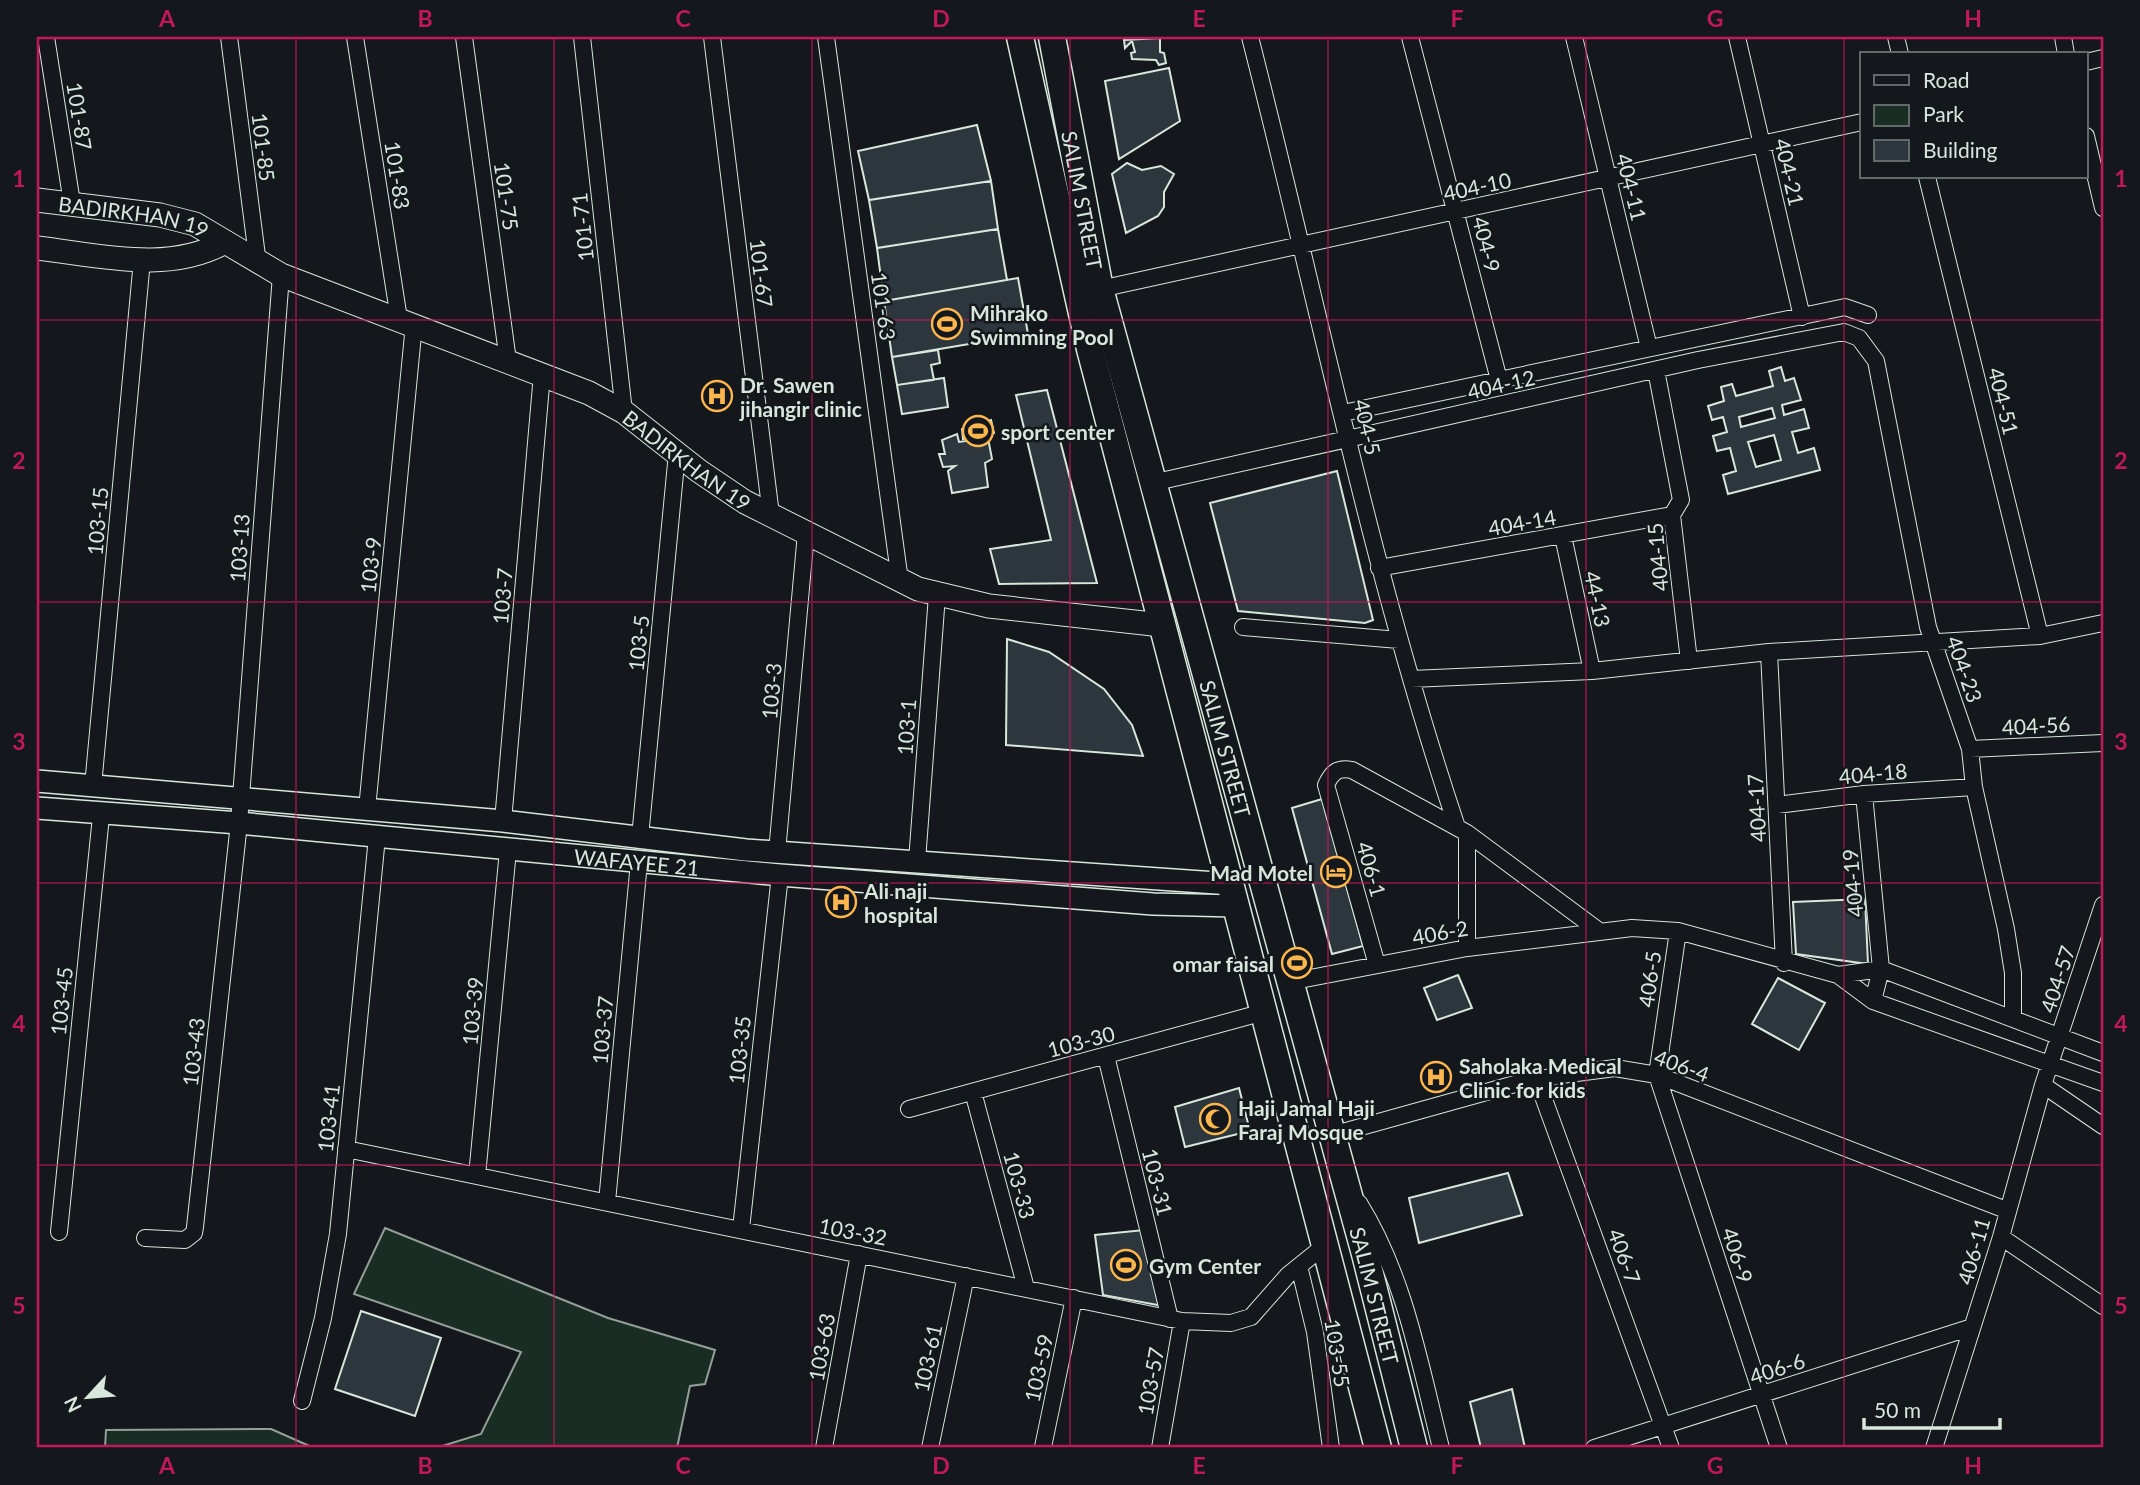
<svg xmlns="http://www.w3.org/2000/svg" width="2140" height="1485" font-family="Lato,sans-serif">
  <style>
    .green { fill: #1a2d24; stroke: #939e99; stroke-width: 2 }
    .building { fill: #2c363c; stroke: #d8e6dc; stroke-width: 2; fill-rule: evenodd }
    .lines { fill: none; stroke-linecap: round; stroke-linejoin: round }
    .minor-casing { stroke: #d8e6dc; stroke-width: 18 }
    .tertiary-casing { stroke: #d8e6dc; stroke-width: 24 }
    .secondary-casing { stroke: #d8e6dc; stroke-width: 25 }
    .primary-casing { stroke: #d8e6dc; stroke-width: 29 }
    .minor { stroke: #14181c; stroke-width: 16 }
    .tertiary { stroke: #14181c; stroke-width: 21 }
    .secondary { stroke: #14181c; stroke-width: 23 }
    .primary { stroke: #14181c; stroke-width: 26 }
    .grid { fill: none; stroke: #c2185b; stroke-width: 2; stroke-opacity: 0.55 }
    .labels { text-anchor: middle; dominant-baseline: central; stroke-width: 5; stroke-linejoin: round; paint-order: stroke }
    .street-label { font-size: 21px; fill: #d8e6dc; stroke: #14181c }
    .poi-label { font-size: 21px; font-weight: bold; fill: #d8e6dc; stroke: #14181c; text-anchor: start }
    .neatline { fill: none; stroke: #c2185b; stroke-width: 2.5 }
    .grid-label { font-size: 23px; text-anchor: middle; font-weight: bold; fill: #c2185b }
  </style>
  <rect width="100%" height="100%" fill="#14181c"/>
  <path class="green" d="M385 1228 608 1318 715 1350 705 1384 690 1386 677 1448H436L481 1434 521 1352 354 1294Z
    M271 1429 314 1448H105L106 1430Z"/>
  <path class="building" d="M1160 38V52L1164 53 1166 63 1159 65 1156 60 1132 59 1131 53 1135 52 1132 41 1125 48 1124 40Z
    M1169 68 1180 121 1119 159 1105 81Z
    M977 125 991 181 869 200 858 151Z
    M1127 163 1142 170 1161 166 1174 174 1164 192V207L1158 216 1126 233 1112 174Z
    M991 181 998 229 877 248 869 200Z
    M998 229 1007 280 884 301 877 248Z
    M1018 278 1028 334 892 357 884 301Z
    M938 350 940 363 931 365 934 380 897 385 892 357Z
    M1781 367 1785 381 1794 378 1801 400 1782 405 1784 415 1804 409 1809 428 1792 432 1798 453 1814 448 1820 470 1728 494 1723 475 1736 471 1730 448 1717 451 1713 436 1727 432 1723 417 1712 420 1708 406 1724 401 1721 387 1732 384 1736 396 1773 386 1769 371ZM1772 408 1775 418 1741 427 1739 417ZM1774 435 1781 460 1756 467 1748 442Z
    M944 378 948 407 902 414 897 385Z
    M1047 390 1097 583 999 584 990 549 1051 540 1016 395Z
    M991 420 994 433 963 439 962 429Z
    M957 434 959 442 988 438 992 459 985 463 988 487 952 493 948 471 955 466 943 467 939 454H945L942 440Z
    M1337 471 1373 620 1365 623 1238 611 1210 503Z
    M1007 639 1049 652 1104 689 1132 725 1143 756 1006 745Z
    M1322 799 1363 946 1332 954 1292 808Z
    M1865 899 1868 964 1796 954 1793 902Z
    M1458 975 1472 1008 1437 1020 1424 988Z
    M1778 978 1825 1003 1799 1050 1752 1024Z
    M1239 1088 1250 1131 1185 1147 1175 1107Z
    M1508 1173 1522 1215 1419 1243 1409 1198Z
    M1144 1230 1163 1306 1103 1295 1095 1235Z
    M361 1311 441 1338 415 1416 335 1389Z
    M1512 1389 1525 1448H1481L1470 1402Z"/>
  <g class="lines">
    <g class="minor-casing">
      <path id="minor" d="M46 37 72 203
        M229 37 258 264
        M355 37 399 319
        M464 37 508 361
        M582 37 624 412
        M712 37 771 515
        M826 37 900 581
        M1250 37C1317 299 1370 567 1456 824
        M1410 37 1499 380
        M1574 37 1649 348
        M1737 37 1802 317
        M1896 37 1900 54
        M2063 37 2066 54
        M2086 62 2103 58
        M2086 136 2103 208
        M1927 177 2040 636
        M1100 289 1862 122
        M1656 370 1681 500 1672 515 1689 661
        M1343 413 1845 307 1868 315
        M1152 483 1698 360 1844 332 1859 338 1876 361 1928 627 1970 749 1974 787 2006 929 2013 973V1019
        M1563 536 1592 671
        M1379 568 1672 515
        M1243 627 1399 640
        M1769 652 1784 963
        M1411 679 1592 671 1769 652 2040 636 2103 623
        M1970 749 2103 743
        M93 786 142 260
        M1864 794 1881 969 1873 1001
        M1777 805 1864 794 1974 787
        M367 809 414 324
        M503 821 542 374
        M1467 833 1599 931
        M640 837 677 453
        M777 852 806 533
        M917 861 937 595
        M1678 931 1657 1075 1779 1448
        M1377 965 1326 785C1332 772 1338 767 1352 770L1467 833V948
        M1838 975 1873 1001 2103 1083
        M1289 982 1467 948 1632 928 1678 931 1838 975 1881 969 2103 1053
        M1106 1056 1170 1319
        M1537 1080 1671 1448
        M2043 1085 2103 1126
        M973 1092 1026 1288
        M909 1109 1264 1012
        M1332 1135 1515 1084 1561 1075 1615 1068 1657 1075 2006 1210
        M346 1149 1182 1321 1231 1323 1251 1317 1288 1275 1324 1246
        M477 1176 508 850
        M607 1202 639 862
        M1359 1203C1405 1277 1420 1365 1441 1448
        M741 1229 780 875
        M59 1232 101 816
        M2001 1237 2103 1306
        M145 1238 185 1240 194 1233 195 1227 239 823 281 275
        M1299 1266 1315 1332 1331 1448
        M302 1401 323 1318 338 1234 377 837
        M1043 1447 1074 1298
        M824 1448 859 1254
        M930 1448 966 1276
        M1160 1448 1182 1321
        M1594 1448 1972 1327
        M1934 1448 2001 1237 2043 1085 2103 905"/>
    </g>
    <g class="tertiary-casing">
      <g id="tertiary">
        <path d="M37 781 503 821 746 850 1231 884"/>
        <path id="s1" d="M37 808 239 823 780 875 1153 904 1236 906"/>
      </g>
    </g>
    <g class="secondary-casing">
      <g id="secondary">
        <path id="s2" d="M37 200 160 215 195 224 281 275 589 393 624 412 699 471 745 502 918 589 989 606 1162 625"/>
        <path d="M37 248C99 255 168 274 225 242"/>
      </g>
    </g>
    <g class="primary-casing">
      <g id="primary">
        <path d="M1020 37 1090 349 1378 1448"/>
        <path id="s3" d="M1052 37 1100 289 1365 1254 1414 1448"/>
      </g>
    </g>
    <use href="#minor" class="minor"/>
    <use href="#tertiary" class="tertiary"/>
    <use href="#secondary" class="secondary"/>
    <use href="#primary" class="primary"/>
  </g>
  <path class="grid" d="M296 37V1448M554 37V1448M812 37V1448M1070 37V1448M1328 37V1448M1586 37V1448M1844 37V1448M37 320H2103M37 602H2103M37 883H2103M37 1165H2103"/>
  <defs>
    <g id="stadium-ring" transform="scale(1.575)"><circle r="9.5" fill="#14181c" stroke="#ffb74d" stroke-width="1.5"/><path d="M0-5a6.5 5 0 1 0 0 10a6.5 5 0 1 0 0-10ZM-3.5-1.8h7v3.6h-7Z" fill="#ffb74d"/></g>
    <g id="hospital-ring" transform="scale(1.575)"><circle r="9.5" fill="#14181c" stroke="#ffb74d" stroke-width="1.5"/><path d="M-5-5h3v3.5h4V-5h3V5h-3V1.5h-4V5h-3Z" fill="#ffb74d"/></g>
    <g id="hotel-ring" transform="scale(1.575)"><circle r="9.5" fill="#14181c" stroke="#ffb74d" stroke-width="1.5"/><path d="M-6-4.5h1.5V1H6V5H4.5V3h-9V5H-6ZM-4 0a1.8 1.8 0 1 1 3.6 0ZM.5 0V-2.5h3Q6-2.5 6 0Z" fill="#ffb74d"/></g>
    <g id="mosque-ring" transform="scale(1.575)"><circle r="9.5" fill="#14181c" stroke="#ffb74d" stroke-width="1.5"/><path d="M3.5-4.9A6 6 0 1 0 3.5 4.9A5 5 0 1 1 3.5-4.9Z" fill="#ffb74d"/></g>
  </defs>
  <g fill-rule="evenodd">
    <use href="#stadium-ring" x="947" y="324"/>
    <use href="#hospital-ring" x="717" y="396"/>
    <use href="#stadium-ring" x="978" y="431"/>
    <use href="#hotel-ring" x="1336" y="872"/>
    <use href="#hospital-ring" x="841" y="902"/>
    <use href="#stadium-ring" x="1297" y="963"/>
    <use href="#hospital-ring" x="1436" y="1077"/>
    <use href="#mosque-ring" x="1215" y="1119"/>
    <use href="#stadium-ring" x="1126" y="1265"/>
  </g>
  <g class="labels">
    <g class="street-label">
      <text transform="translate(80 116) rotate(81)">101-87</text>
      <text transform="translate(264 147) rotate(83)">101-85</text>
      <text transform="translate(1790 172) rotate(77)">404-21</text>
      <text transform="translate(398 175) rotate(81)">101-83</text>
      <text transform="translate(1477 186) rotate(-12)">404-10</text>
      <text transform="translate(1632 187) rotate(76)">404-11</text>
      <text transform="translate(507 196) rotate(82)">101-75</text>
      <text stroke="none"><textPath href="#s3" startOffset="166">SALIM STREET</textPath></text>
      <text stroke="none"><textPath href="#s2" startOffset="98">BADIRKHAN 19</textPath></text>
      <text transform="translate(582 227) rotate(-96)">101-71</text>
      <text transform="translate(1487 244) rotate(76)">404-9</text>
      <text transform="translate(762 273) rotate(83)">101-67</text>
      <text transform="translate(884 306) rotate(82)">101-63</text>
      <text transform="translate(1501 384) rotate(-13)">404-12</text>
      <text transform="translate(2004 401) rotate(76)">404-51</text>
      <text transform="translate(1368 427) rotate(77)">404-5</text>
      <text stroke="none"><textPath href="#s2" startOffset="709">BADIRKHAN 19</textPath></text>
      <text transform="translate(97 521) rotate(-85)">103-15</text>
      <text transform="translate(1522 522) rotate(-10)">404-14</text>
      <text transform="translate(239 548) rotate(-86)">103-13</text>
      <text transform="translate(1657 557) rotate(-95)">404-15</text>
      <text transform="translate(370 565) rotate(-84)">103-9</text>
      <text transform="translate(502 596) rotate(-85)">103-7</text>
      <text transform="translate(1598 599) rotate(78)">44-13</text>
      <text transform="translate(638 643) rotate(-84)">103-5</text>
      <text transform="translate(1965 669) rotate(71)">404-23</text>
      <text transform="translate(771 691) rotate(-85)">103-3</text>
      <text transform="translate(2036 725) rotate(-3)">404-56</text>
      <text transform="translate(906 727) rotate(-86)">103-1</text>
      <text stroke="none"><textPath href="#s3" startOffset="733">SALIM STREET</textPath></text>
      <text transform="translate(1873 773) rotate(-5)">404-18</text>
      <text transform="translate(1756 808) rotate(-93)">404-17</text>
      <text stroke="none"><textPath href="#s1" startOffset="602">WAFAYEE 21</textPath></text>
      <text transform="translate(1372 869) rotate(74)">406-1</text>
      <text transform="translate(1852 883) rotate(-95)">404-19</text>
      <text transform="translate(1440 932) rotate(-10)">406-2</text>
      <text transform="translate(1649 979) rotate(-82)">406-5</text>
      <text transform="translate(2057 979) rotate(-72)">404-57</text>
      <text transform="translate(61 1001) rotate(-84)">103-45</text>
      <text transform="translate(472 1011) rotate(-85)">103-39</text>
      <text transform="translate(602 1030) rotate(-85)">103-37</text>
      <text transform="translate(1081 1041) rotate(-15)">103-30</text>
      <text transform="translate(739 1050) rotate(-84)">103-35</text>
      <text transform="translate(193 1052) rotate(-84)">103-43</text>
      <text transform="translate(1682 1065) rotate(20)">406-4</text>
      <text transform="translate(328 1118) rotate(-84)">103-41</text>
      <text transform="translate(1158 1182) rotate(76)">103-31</text>
      <text transform="translate(1020 1185) rotate(75)">103-33</text>
      <text transform="translate(853 1231) rotate(11)">103-32</text>
      <text transform="translate(1973 1251) rotate(-74)">406-11</text>
      <text transform="translate(1738 1255) rotate(72)">406-9</text>
      <text transform="translate(1625 1256) rotate(70)">406-7</text>
      <text stroke="none"><textPath href="#s3" startOffset="1300">SALIM STREET</textPath></text>
      <text transform="translate(821 1347) rotate(-80)">103-63</text>
      <text transform="translate(1338 1353) rotate(81)">103-55</text>
      <text transform="translate(927 1358) rotate(-78)">103-61</text>
      <text transform="translate(1038 1368) rotate(-78)">103-59</text>
      <text transform="translate(1777 1368) rotate(-18)">406-6</text>
      <text transform="translate(1150 1381) rotate(-80)">103-57</text>
    </g>
    <g class="poi-label">
      <text x="970" y="312">Mihrako<tspan x="970" dy="24">Swimming Pool</tspan></text>
      <text x="740" y="384">Dr. Sawen<tspan x="740" dy="24">jihangir clinic</tspan></text>
      <text x="1001" y="431">sport center</text>
      <text x="1313" y="872" text-anchor="end">Mad Motel</text>
      <text x="864" y="890">Ali naji<tspan x="864" dy="24">hospital</tspan></text>
      <text x="1274" y="963" text-anchor="end">omar faisal</text>
      <text x="1459" y="1065">Saholaka Medical<tspan x="1459" dy="24">Clinic for kids</tspan></text>
      <text x="1238" y="1107">Haji Jamal Haji<tspan x="1238" dy="24">Faraj Mosque</tspan></text>
      <text x="1149" y="1265">Gym Center</text>
    </g>
  </g>
  <rect width="2140" height="1485" fill="none" stroke="#14181c" stroke-width="77"/>
  <rect x="1860" y="52" width="228" height="126" fill="#14181c" stroke="#626a69" stroke-width="2"/>
  <rect x="1874" y="75" width="35" height="10" fill="#14181c" stroke="#626a69" stroke-width="2"/>
  <text x="1923" y="88" font-size="21" fill="#d8e6dc">Road</text>
  <rect x="1874" y="105" width="35" height="21" fill="#1a2d24" stroke="#626a69" stroke-width="2"/>
  <text x="1923" y="122" font-size="21" fill="#d8e6dc">Park</text>
  <rect x="1874" y="140" width="35" height="21" fill="#2c363c" stroke="#626a69" stroke-width="2"/>
  <text x="1923" y="158" font-size="21" fill="#d8e6dc">Building</text>
  <g transform="translate(88 1397) rotate(244)" stroke="#14181c" stroke-width="5" paint-order="stroke">
  <path d="M0-5L12 26L0 18L-12 26Z" fill="#d8e6dc"/>
  <text y="-10" font-size="19" font-weight="bold" text-anchor="middle" fill="#d8e6dc">N</text>
  </g>
  <path d="M1864 1418v10h136v-10" fill="none" stroke="#d8e6dc" stroke-width="3.5"/>
  <text x="1874" y="1418" font-size="21" fill="#d8e6dc" stroke="#14181c" stroke-width="5" paint-order="stroke">50 m</text>
  <rect x="38" y="38" width="2064" height="1408" class="neatline"/>
  <g class="grid-label">
    <text x="167" y="27">A</text>
    <text x="425" y="27">B</text>
    <text x="683" y="27">C</text>
    <text x="941" y="27">D</text>
    <text x="1199" y="27">E</text>
    <text x="1457" y="27">F</text>
    <text x="1715" y="27">G</text>
    <text x="1973" y="27">H</text>
    <text x="19" y="187">1</text>
    <text x="2121" y="187">1</text>
    <text x="19" y="469">2</text>
    <text x="2121" y="469">2</text>
    <text x="19" y="750">3</text>
    <text x="2121" y="750">3</text>
    <text x="19" y="1032">4</text>
    <text x="2121" y="1032">4</text>
    <text x="19" y="1314">5</text>
    <text x="2121" y="1314">5</text>
    <text x="167" y="1474">A</text>
    <text x="425" y="1474">B</text>
    <text x="683" y="1474">C</text>
    <text x="941" y="1474">D</text>
    <text x="1199" y="1474">E</text>
    <text x="1457" y="1474">F</text>
    <text x="1715" y="1474">G</text>
    <text x="1973" y="1474">H</text>
  </g>
</svg>
